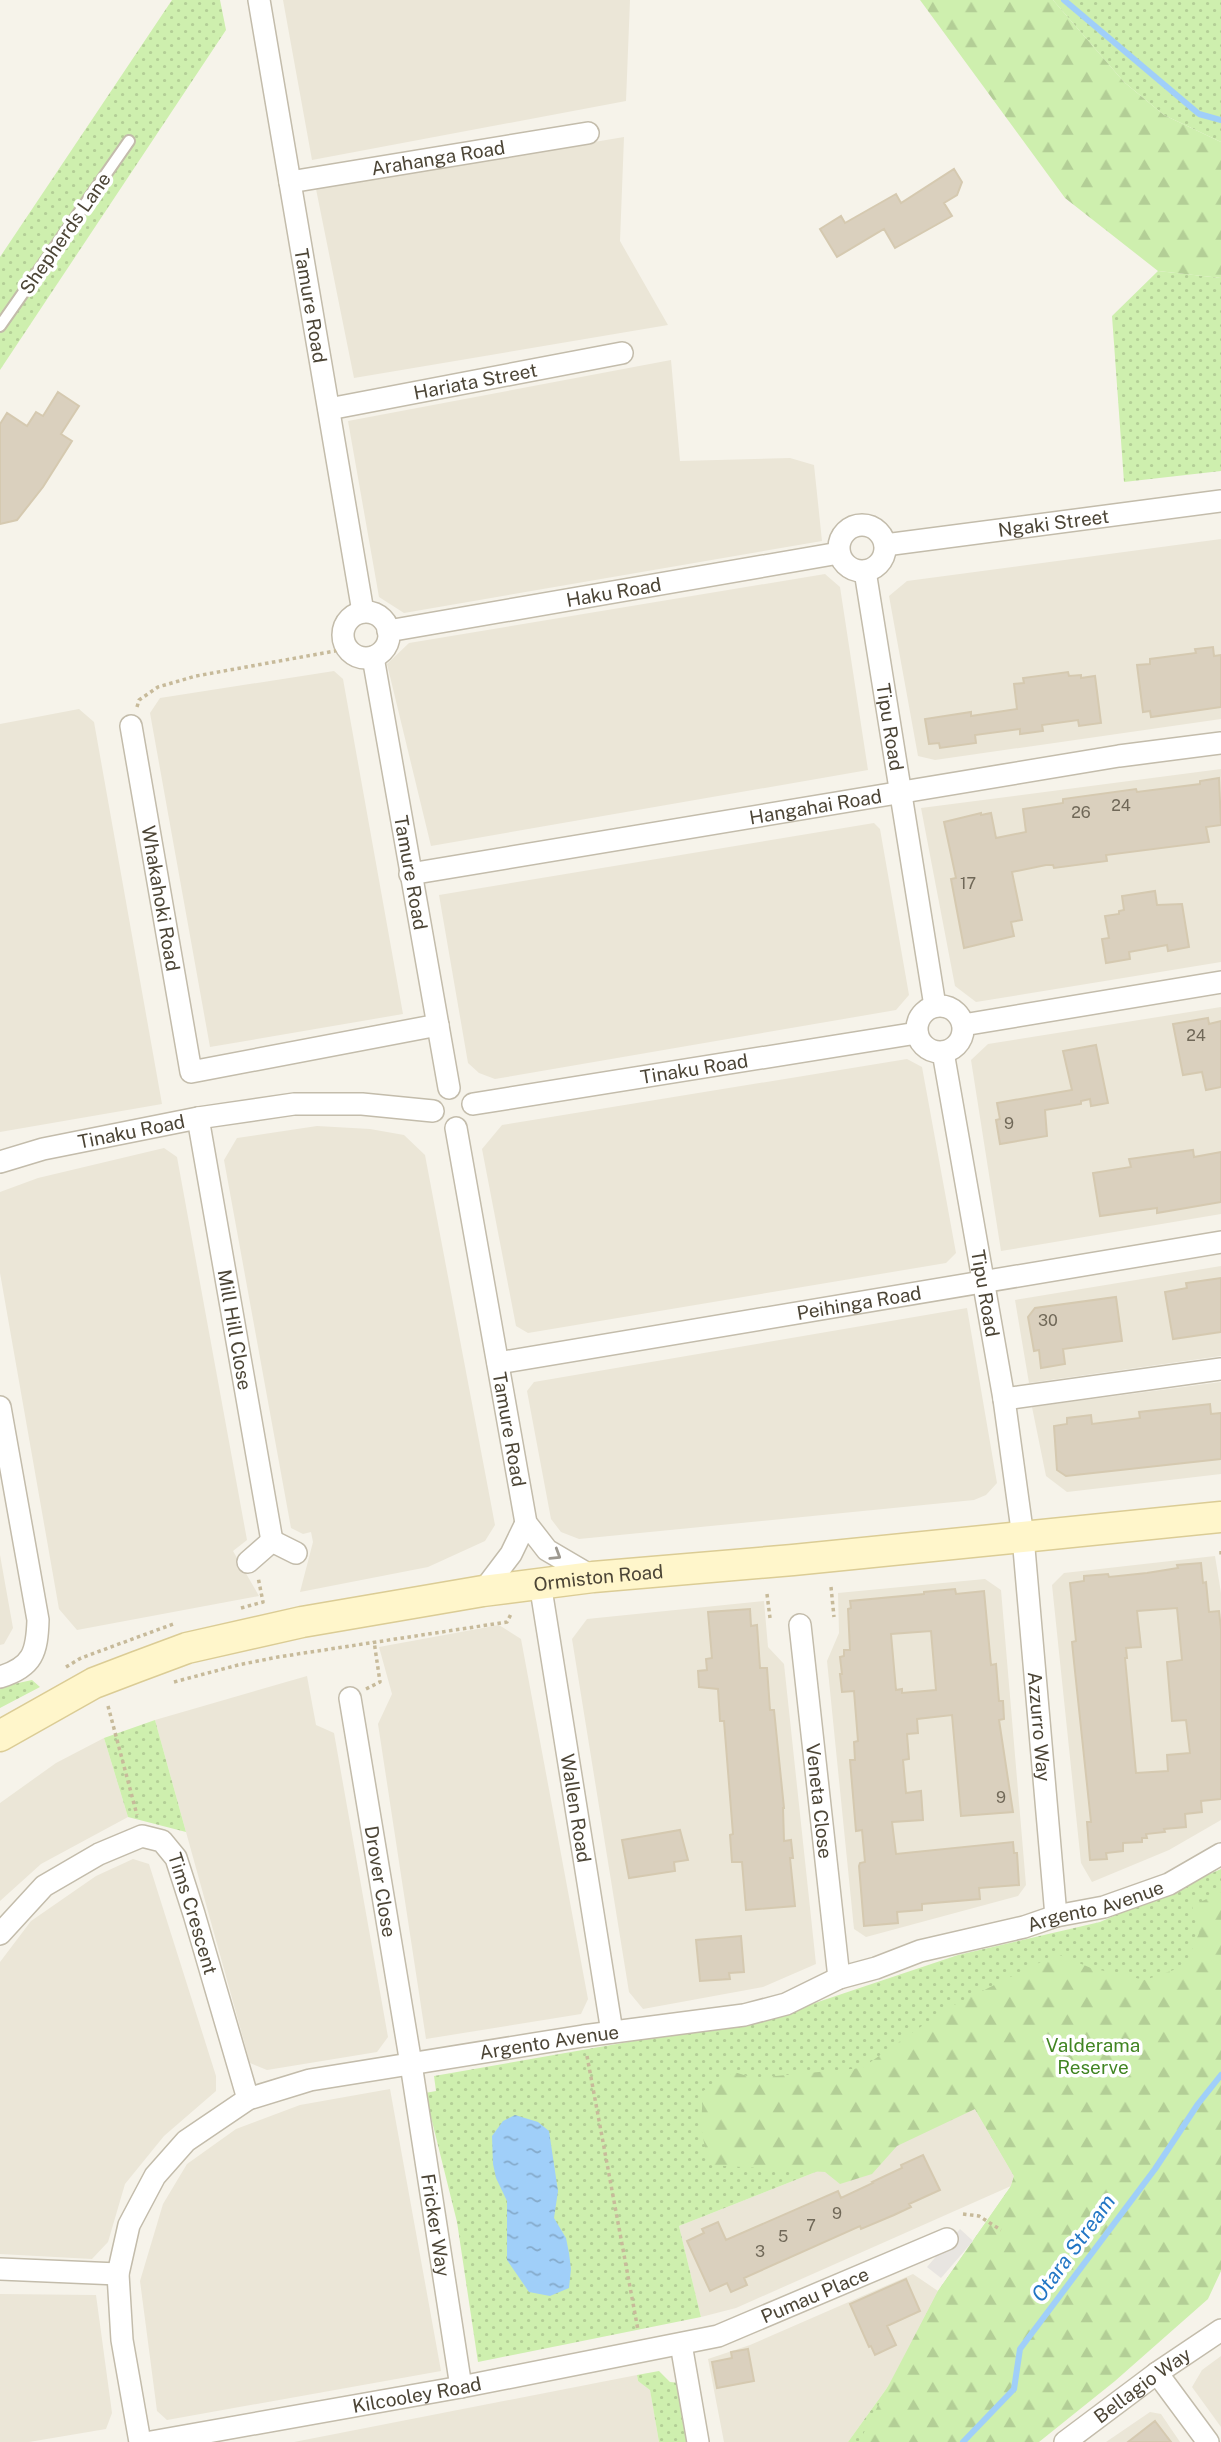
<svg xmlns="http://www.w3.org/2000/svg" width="1221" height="2442" font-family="'Public Sans',sans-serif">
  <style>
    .residential { fill: #ebe6d7 }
    .grass { fill: url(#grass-dots) }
    .forest { fill: url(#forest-firs) }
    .parking { fill: #e8e5e1 }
    .water { fill: url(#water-ripples) }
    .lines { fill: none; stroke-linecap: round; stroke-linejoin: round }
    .stream { stroke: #a0cff9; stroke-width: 6 }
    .building { fill: #dad0be; stroke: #d5c9b0; stroke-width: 2; fill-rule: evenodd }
    .lane-casing { stroke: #c3bcab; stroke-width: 14 }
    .street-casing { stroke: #c3bcab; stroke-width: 24 }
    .secondary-casing { stroke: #dbcc95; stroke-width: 33 }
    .path { stroke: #c7ba9a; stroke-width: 3.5; stroke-dasharray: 3.5 3.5; stroke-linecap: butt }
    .lane { stroke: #fff; stroke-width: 10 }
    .street { stroke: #fff; stroke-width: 21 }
    .secondary { stroke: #fff6cb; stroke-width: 30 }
    .oneway { stroke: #9d9990 }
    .labels { text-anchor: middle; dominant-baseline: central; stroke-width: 7; stroke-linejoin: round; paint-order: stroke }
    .number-label { font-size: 16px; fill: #706858 }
    .street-label { font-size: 19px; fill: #4c4536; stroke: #fff }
    .park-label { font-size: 19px; fill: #418522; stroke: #fff }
    .water-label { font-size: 21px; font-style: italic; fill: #2276c5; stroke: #fff }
  </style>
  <defs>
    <pattern id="grass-dots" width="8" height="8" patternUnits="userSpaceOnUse" patternTransform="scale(1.75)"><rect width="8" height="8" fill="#ceefae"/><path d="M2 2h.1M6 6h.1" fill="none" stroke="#b3ce96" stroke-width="1.8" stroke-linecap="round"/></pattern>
    <pattern id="forest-firs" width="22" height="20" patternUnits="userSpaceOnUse" patternTransform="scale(1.75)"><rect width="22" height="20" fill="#ceefae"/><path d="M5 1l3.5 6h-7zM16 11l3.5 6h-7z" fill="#b3ce96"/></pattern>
    <pattern id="water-ripples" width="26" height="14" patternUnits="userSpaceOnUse" patternTransform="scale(1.75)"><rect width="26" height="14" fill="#a0cff9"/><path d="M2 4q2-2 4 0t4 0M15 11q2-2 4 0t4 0" fill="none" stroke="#85aaca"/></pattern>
  </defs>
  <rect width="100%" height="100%" fill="#f6f3ea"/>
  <path class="residential" d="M283 0H630L626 101 312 160Z
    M624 137 620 241 668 325 354 378 316 189Z
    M671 360 680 461 790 458 814 465 822 541 404 613 379 597 348 421Z
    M1221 539V719L935 760 918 756 889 596 907 581Z
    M825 574 840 587 868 770 431 846 387 664 409 643Z
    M334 671 343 679 403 1014 210 1047 150 713 160 698Z
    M79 709 94 722 162 1104 0 1132V724Z
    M1221 769V962L976 1002 955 986 921 808Z
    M874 823 880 829 909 995 896 1010 495 1079 479 1073 468 1063 439 895Z
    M1221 1007V1214L1001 1251 971 1060 988 1044Z
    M907 1059 922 1067 956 1253 946 1263 528 1333 516 1326 482 1149 502 1125Z
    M317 1126 370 1129 404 1135 425 1155 495 1525 485 1541 428 1567 300 1592 313 1542 311 1532 303 1534 291 1528 224 1160 237 1138Z
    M164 1148 177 1157 247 1540 233 1551 259 1596 77 1630 59 1609 0 1273V1192L38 1178Z
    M1221 1266V1356L1029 1383 1015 1300Z
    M967 1308 997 1483 986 1495 974 1500 579 1539 561 1532 551 1519 527 1391 534 1382Z
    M1221 1382V1474L1067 1492 1046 1476 1032 1407Z
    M0 1555 13 1628 4 1644 0 1645Z
    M1215 1556 1221 1593V1820L1169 1850 1092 1882 1081 1863 1052 1585 1064 1573Z
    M985 1579 1001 1590 1026 1885 1018 1896 866 1937 854 1929 827 1661 839 1633 838 1593Z
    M764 1601 768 1647 784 1664 816 1964 763 1987 643 2009 629 1992 572 1639 587 1619Z
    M499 1625 521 1639 588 1999 581 2014 426 2039 378 1724 392 1694 379 1647Z
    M307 1676 316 1725 334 1733 388 2037 377 2052 267 2070 250 2063 155 1720Z
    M104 1738 128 1817 41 1864 0 1901V1803L56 1763Z
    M133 1859 149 1864 216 2076V2091L164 2136 125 2184 108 2242 92 2259 0 2254V1962L31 1921 96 1876Z
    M390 2089 441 2371 167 2420 157 2411 140 2281 163 2204 187 2164 236 2129 300 2105Z
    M975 2109 1014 2176 1011 2186 736 2308 701 2317 679 2226Z
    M913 2274 938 2291 892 2381 848 2442H724L708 2359 750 2345Z
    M0 2294 96 2295 112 2413 106 2429 29 2442H0Z
    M1221 2356V2427L1192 2387 1202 2370Z
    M637 2375 638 2381 650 2389 659 2442H294Z
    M1150 2412 1161 2414 1180 2442H1106Z"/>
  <path class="grass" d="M172 0H220L226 30 0 370V257Z
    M1053 0H1221V142L1164 115 1124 82Z
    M1158 271 1221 278V471L1124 482 1112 316Z
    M32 1680 40 1687 0 1708V1687Z
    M155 1720 186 1832 128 1817 104 1738Z
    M1221 1869V2141L1031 2442H848L892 2381 938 2291 1011 2186 1014 2176 975 2109 679 2226 701 2317 478 2362 457 2222 425 2093 436 2091 434 2076 651 2038 752 2024 958 1955 1100 1922Z
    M659 2371 670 2382 680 2383 690 2442H659L650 2390 638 2381 637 2375Z"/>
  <path class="forest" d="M920 0H1053L1124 82 1164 115 1221 142V278L1158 271 1065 198Z
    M1221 1892V2271L1208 2299 1115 2381 1039 2442H859L938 2291 1011 2186 1014 2176 975 2109 897 2146 872 2174 840 2184 825 2172 708 2165 701 2126 703 2091 734 2072 754 2078 862 2068 946 2009 1057 1954 1091 1968 1145 1980 1185 1966 1199 1933 1192 1906Z"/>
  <path class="parking" d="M960 2229 973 2241 941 2278 927 2267Z"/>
  <path class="water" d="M515 2115 538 2122 549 2131 558 2191 554 2218 566 2238 569 2253 571 2269 569 2288 550 2296 529 2292 507 2260V2201L496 2178 493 2164 492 2136 503 2121Z"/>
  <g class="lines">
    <path class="stream" d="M1064 0 1199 114 1221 120
      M963 2442 1014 2389 1020 2349 1155 2169 1198 2104 1221 2075"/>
  </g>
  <path class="building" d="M954 169 962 182 957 195 944 203 952 216 895 248 884 229 837 257 820 229 841 216 845 223 896 194 901 203Z
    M58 392 79 406 61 434 72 441 43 487 17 520 0 524V424L7 413 27 426 36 412 43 416Z
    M1213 647 1214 656 1221 655V707L1151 717 1150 711 1143 712 1137 665 1150 664V659L1196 653 1195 649Z
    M1068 672 1069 676 1081 675V678L1095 676 1101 723 1079 726 1078 720 1042 725 1043 731 1020 734V729L975 735 976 743 940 748 939 743 929 744 925 719 971 712V716L1017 709 1014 684 1024 683 1023 678Z
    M1219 778 1221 825 1206 827 1209 842 1106 855 1107 861 1054 868 1053 865H1046L1012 872 1022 920 1011 922 1014 936 964 948 951 879 956 878 944 822 981 813V815L991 813 996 838 1026 832 1023 809 1063 803V799L1136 789 1137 792 1200 784V781Z
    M1155 891 1157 905 1182 904 1189 947 1168 951 1167 945 1129 952 1130 959 1106 963 1102 939 1109 938 1105 916 1119 914V911L1124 910 1122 896Z
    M1208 1018 1209 1024 1221 1021V1087L1206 1090 1202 1072 1183 1075 1173 1024Z
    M1096 1045 1108 1103 1091 1106 1090 1099 1081 1101V1104L1045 1110 1047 1136 1000 1144 996 1120 1000 1119 997 1103 1072 1090 1063 1051Z
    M1193 1150 1194 1157 1221 1152V1202L1157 1213V1208L1100 1216 1093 1173 1131 1167 1129 1159Z
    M1221 1278V1332L1173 1339 1165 1292 1187 1288 1186 1283Z
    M1116 1297 1122 1341 1063 1349 1065 1364 1041 1368 1039 1350 1034 1351 1028 1317 1035 1308Z
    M1210 1404 1211 1414 1221 1413V1459L1066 1476 1057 1470 1054 1426 1067 1424V1418L1091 1415 1092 1424 1140 1418 1139 1412Z
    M1201 1563 1203 1583 1206 1582 1209 1612 1219 1611 1221 1629V1799L1201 1801 1202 1812 1185 1814 1186 1827 1164 1829 1165 1832 1146 1834 1147 1838H1142V1842L1123 1843V1851L1106 1853 1107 1859 1090 1860 1087 1822H1091L1074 1662 1072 1642 1076 1641 1070 1583 1084 1581V1576L1108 1574 1109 1577 1147 1573 1178 1568 1177 1565ZM1177 1608 1182 1660 1167 1662 1172 1721 1186 1720 1190 1753 1167 1755 1168 1771 1136 1773 1125 1658H1127L1126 1648 1141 1647 1137 1611Z
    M955 1589 956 1594 984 1591 991 1665 996 1664 999 1701H1003L1004 1719 999 1720 1013 1812 961 1816 952 1715 917 1719 918 1733 907 1734 909 1759 903 1760 906 1793 921 1791 923 1820 892 1822 896 1854 1013 1842 1014 1853H1017L1019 1885 979 1888 980 1899 922 1904V1910L897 1912 898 1923 864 1926 859 1866 860 1863 865 1862 862 1830 856 1831 850 1760H855L854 1742 858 1741 854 1691 842 1692 840 1674H842L840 1657 844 1656V1650H850L848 1609 851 1608 850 1601 924 1594V1592ZM931 1631 936 1690 902 1693V1689L896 1690 891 1634Z
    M750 1609 751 1626 757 1625 760 1668H767L770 1710H774L784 1808H783L784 1841 791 1840 793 1858H790L795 1906 746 1910 742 1862H732L730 1835 733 1834 724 1721H720L718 1689 699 1687 698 1671 707 1670 706 1659 712 1658 708 1612Z
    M680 1830 688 1860 674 1862 675 1871 629 1878 622 1840Z
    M741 1936 744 1972 729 1973 730 1979 700 1981 696 1940Z
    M923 2155 940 2190 909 2204 911 2207 894 2215 861 2229 860 2226 744 2278 747 2285 731 2292 727 2283 710 2291 687 2241 704 2233 702 2229 718 2222 726 2240 838 2191 841 2198 873 2183 872 2182 902 2168 901 2165Z
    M906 2279 920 2311 887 2326 896 2345 875 2355 871 2346 869 2347 850 2304Z
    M748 2349 754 2381 717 2388 712 2362 732 2358 731 2352Z
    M1155 2421 1171 2442H1128Z"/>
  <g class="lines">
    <g class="lane-casing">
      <path id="lane" d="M0 326 129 141"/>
    </g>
    <g class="street-casing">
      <g id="street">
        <path id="s1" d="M259 0 363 612"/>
        <path id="s2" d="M290 182 588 133"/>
        <path id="s3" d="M329 409 622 353"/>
        <circle cx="862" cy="548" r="23"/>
        <path id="s4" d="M885 545 1221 501"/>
        <path id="s5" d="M865 571 935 1006"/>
        <circle cx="366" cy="635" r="23"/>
        <path id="s6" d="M388 631 839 553"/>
        <path id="s7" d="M373 657 449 1088"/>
        <path id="s8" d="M131 726 191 1072 438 1025"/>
        <path id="s9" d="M410 874 1119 756 1221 743"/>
        <circle cx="940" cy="1029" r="23"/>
        <path d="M963 1025 1221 982"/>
        <path id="s10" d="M943 1052 1004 1399 1023 1537 1056 1916"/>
        <path id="s11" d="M473 1104 917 1033"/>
        <path id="s12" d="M198 1118 272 1541"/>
        <path id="s13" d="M456 1128 526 1523 547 1550 593 1577"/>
        <path id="s14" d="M0 1162 43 1149 198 1118 294 1104H362L433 1111"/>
        <path id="s15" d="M498 1363 1221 1242"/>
        <path d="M1004 1399 1221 1369"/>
        <path d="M0 1407 38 1620C37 1652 33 1667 0 1677"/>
        <path d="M248 1562 272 1541 296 1553"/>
        <path id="s16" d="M540 1583 612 2032"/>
        <path d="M483 1591 511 1554 526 1523"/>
        <path id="s17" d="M800 1625 839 1978"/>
        <path id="s18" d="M350 1698 411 2064 461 2387"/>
        <path id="s19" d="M0 1934 44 1886 99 1854 142 1836 162 1841 176 1858 194 1914 248 2099"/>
        <path d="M0 2269 118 2274"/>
        <path d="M681 2344 698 2442"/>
        <path d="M1157 2373 1208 2442"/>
        <path id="s20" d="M140 2442 122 2340 118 2274 129 2225 155 2176 186 2141 248 2099 310 2080 583 2036 744 2015 786 2004 839 1978 876 1968 920 1951 1024 1927 1056 1916 1104 1907 1169 1884 1221 1854"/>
        <path id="s21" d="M151 2442 461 2387 718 2336 947 2239"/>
        <path id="s22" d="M1065 2442 1157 2373 1221 2330"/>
      </g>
    </g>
    <g class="secondary-casing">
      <g id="secondary">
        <path id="s23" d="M0 1736 94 1683 136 1667 187 1648 302 1622 483 1591 593 1577 793 1560 1221 1517"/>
      </g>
    </g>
    <path class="path" d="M137 707 139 700 158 687 196 676 335 651 345 646
      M1221 1551V1556
      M831 1587 834 1617
      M767 1594 770 1618
      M241 1608 263 1602 258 1577
      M66 1667 81 1658 176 1623
      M174 1682 238 1665 278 1657 507 1622 512 1612
      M366 1689 380 1682 374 1641
      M108 1706 137 1815
      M587 2056 638 2330
      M963 2214 979 2216 1001 2230"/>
    <use href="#lane" class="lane"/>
    <use href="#street" class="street"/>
    <use href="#secondary" class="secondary"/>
  </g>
  <defs><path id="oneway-chevron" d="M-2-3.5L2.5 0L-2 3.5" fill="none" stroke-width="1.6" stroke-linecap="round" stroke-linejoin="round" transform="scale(1.75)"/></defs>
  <use class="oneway" href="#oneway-chevron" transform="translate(556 1555) rotate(32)"/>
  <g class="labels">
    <g class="number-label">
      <text x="1121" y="805">24</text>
      <text x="1081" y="812">26</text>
      <text x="968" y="883">17</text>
      <text x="1196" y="1035">24</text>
      <text x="1009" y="1123">9</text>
      <text x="1048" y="1320">30</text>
      <text x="1001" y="1797">9</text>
      <text x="837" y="2213">9</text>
      <text x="811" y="2225">7</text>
      <text x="783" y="2236">5</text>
      <text x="760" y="2251">3</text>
    </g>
    <g class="street-label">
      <text stroke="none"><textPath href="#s2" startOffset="150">Arahanga Road</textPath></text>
      <text transform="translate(65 233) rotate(-55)">Shepherds Lane</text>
      <text stroke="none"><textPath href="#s1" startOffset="310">Tamure Road</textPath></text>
      <text stroke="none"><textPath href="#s3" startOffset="149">Hariata Street</textPath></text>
      <text stroke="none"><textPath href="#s4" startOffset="170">Ngaki Street</textPath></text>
      <text stroke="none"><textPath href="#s6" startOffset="229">Haku Road</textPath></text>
      <text stroke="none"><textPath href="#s5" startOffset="158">Tipu Road</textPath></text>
      <text stroke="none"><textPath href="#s9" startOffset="411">Hangahai Road</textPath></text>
      <text stroke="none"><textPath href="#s7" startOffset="219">Tamure Road</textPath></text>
      <text stroke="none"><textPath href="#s8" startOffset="175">Whakahoki Road</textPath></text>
      <text stroke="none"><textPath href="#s11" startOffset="224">Tinaku Road</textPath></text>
      <text stroke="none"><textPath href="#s14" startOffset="135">Tinaku Road</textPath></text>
      <text stroke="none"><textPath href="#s10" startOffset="245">Tipu Road</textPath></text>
      <text stroke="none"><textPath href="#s15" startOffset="366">Peihinga Road</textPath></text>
      <text stroke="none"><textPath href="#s12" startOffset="215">Mill Hill Close</textPath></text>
      <text stroke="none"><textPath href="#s13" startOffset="306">Tamure Road</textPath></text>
      <text stroke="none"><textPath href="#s23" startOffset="625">Ormiston Road</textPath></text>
      <text stroke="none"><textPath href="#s10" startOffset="682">Azzurro Way</textPath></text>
      <text stroke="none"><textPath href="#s17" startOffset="177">Veneta Close</textPath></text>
      <text stroke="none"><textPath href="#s16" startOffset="228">Wallen Road</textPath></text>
      <text stroke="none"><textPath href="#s18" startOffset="186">Drover Close</textPath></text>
      <text stroke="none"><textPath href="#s20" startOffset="1270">Argento Avenue</textPath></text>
      <text stroke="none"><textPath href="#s19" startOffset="276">Tims Crescent</textPath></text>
      <text stroke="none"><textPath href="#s20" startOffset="704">Argento Avenue</textPath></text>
      <text stroke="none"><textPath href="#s18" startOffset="534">Fricker Way</textPath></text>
      <text stroke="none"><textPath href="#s21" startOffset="682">Pumau Place</textPath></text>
      <text stroke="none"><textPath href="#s22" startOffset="96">Bellagio Way</textPath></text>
      <text stroke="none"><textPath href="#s21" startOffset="270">Kilcooley Road</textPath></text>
    </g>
    <g class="park-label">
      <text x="1093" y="2045">Valderama<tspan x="1093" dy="22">Reserve</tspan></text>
    </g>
    <g class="water-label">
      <text transform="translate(1073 2248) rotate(-54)">Otara Stream</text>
    </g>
  </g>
</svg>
